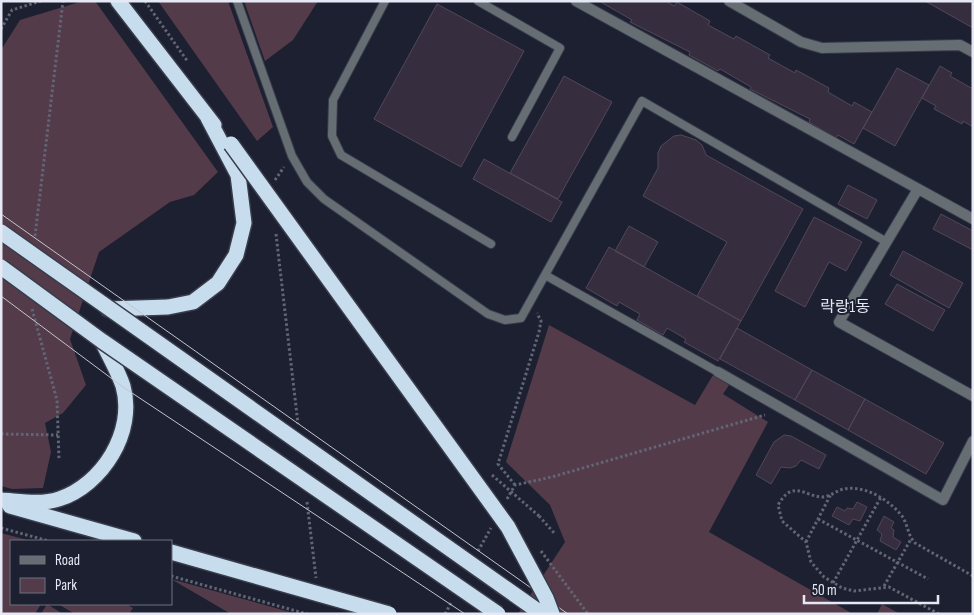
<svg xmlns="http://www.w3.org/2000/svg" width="974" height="615" font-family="'Sofia Sans Condensed','Noto Sans KR',sans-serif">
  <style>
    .green { fill: #543b4a }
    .building { fill: #362d3e; stroke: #51485a }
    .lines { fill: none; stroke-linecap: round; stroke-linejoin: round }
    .lane-casing { stroke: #383c4c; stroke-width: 10 }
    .street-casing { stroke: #383c4c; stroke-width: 12 }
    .highway-casing { stroke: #383c4c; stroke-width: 18 }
    .path { stroke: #616574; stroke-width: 3; stroke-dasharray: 2.5 2.5; stroke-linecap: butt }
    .lane { stroke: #666e74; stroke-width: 8 }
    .street { stroke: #666e74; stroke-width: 10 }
    .highway { stroke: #c7dcec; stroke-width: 15 }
    .tram { stroke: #c1c4d0; stroke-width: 1 }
    .highway-bridge-casing { stroke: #383c4c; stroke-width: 18; stroke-linecap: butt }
    .path-bridge { stroke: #616574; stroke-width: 3; stroke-dasharray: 2.5 2.5; stroke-linecap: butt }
    .highway-bridge { stroke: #c7dcec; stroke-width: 15 }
    .labels { text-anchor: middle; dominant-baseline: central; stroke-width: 4; stroke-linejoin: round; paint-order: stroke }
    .quarter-label { font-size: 16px; fill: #e6e9f5; stroke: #1c2030 }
  </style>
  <rect width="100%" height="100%" fill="#1c2030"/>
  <path class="green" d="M83 1H95L218 172 194 195 170 202 99 252 70 339 86 385 63 413 45 423 51 452 43 488 12 489 1 486V50L20 20Z
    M158 1H228L273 127 257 141Z
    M244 1H318L293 40 265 61Z
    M549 325 695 405 713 375 729 385 723 394 768 422 709 532 853 614H518L565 542 550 505 506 462Z
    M1 533 31 541H11V604H41L35 614H1Z
    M171 579 297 614H231Z
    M47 604 63 614H41Z
    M58 604H126L133 608 129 614H75Z
    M882 604 900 614H877Z"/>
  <path class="building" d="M599 1H666L674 6 677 2 710 21 708 25 734 39 736 36 770 55 768 58 795 73 796 70 829 88 828 92 852 106 854 102 872 112 854 144 838 135 836 138 809 122 810 119 750 89 751 87 720 69 718 71 689 55 690 52 630 22 632 20Z
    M925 1H973V28Z
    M437 4 524 51 461 167 374 119Z
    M940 66 952 73 950 76 973 89V127L963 121 962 124 934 109 936 106 922 98Z
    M897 68 929 85 895 146 863 128Z
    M564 76 612 102 558 199 510 173Z
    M681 135 696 140 702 145 706 155 803 209 741 321 697 296 727 242 643 196 658 168V153L661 146 674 136Z
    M484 159 562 202 551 222 473 179Z
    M848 185 877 200 867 219 838 204Z
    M941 214 973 231V250L933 229Z
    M814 217 862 242 846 271 829 262 805 307 775 291Z
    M629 226 658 242 644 267 615 251Z
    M609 247 741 321 718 361 684 342 686 339 667 328 663 335 637 320 640 314 619 302 617 306 586 288Z
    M903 251 963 283 949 308 890 275Z
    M897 284 945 310 933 331 885 304Z
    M737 328 812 370 795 400 720 359Z
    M812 370 865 399 848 430 795 400Z
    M865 399 944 443 926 474 848 430Z
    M784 435 791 436 826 455 819 469 801 460 796 466 790 468 781 467 771 484 756 475 774 442Z
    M857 502 867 507 860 521 853 519 849 525 832 516 837 507 845 511 847 508 853 509Z
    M884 516 894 522 891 528 894 530 893 537 901 542 896 550 880 541 882 534 877 530Z"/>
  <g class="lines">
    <g class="lane-casing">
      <path id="lane" d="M237 1 292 156 307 182 324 199 488 314 505 320 521 318 642 101 885 241
        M385 1 333 100 332 136 341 155 491 244
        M478 1 560 48 512 137
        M545 275 718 372"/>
    </g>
    <g class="street-casing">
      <path id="street" d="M576 1 973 219
        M729 1 801 42 822 48 960 45 973 52
        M918 189 839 322 973 396
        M718 372 943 500 973 441"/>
    </g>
    <g class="highway-casing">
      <path id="highway" d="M118 1 214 125
        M108 309 168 307 193 302 218 283 236 255 244 223 238 175 208 118
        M1 500C19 501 41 505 59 499 102 485 136 432 123 386 118 371 109 356 102 341
        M10 506 134 541"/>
    </g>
    <path class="path" d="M145 1 188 62
      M1 29 12 10 41 1
      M275 180 284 167
      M276 234 298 424
      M35 236 63 1
      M32 309 57 400 59 459
      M1 434 58 435
      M515 485 498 464 539 332 541 321 537 313
      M507 499 515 485 552 477 765 415
      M307 502 316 578
      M539 516 555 534
      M818 519 928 579
      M1 528 49 541
      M806 542 831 494
      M478 551 491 528
      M171 576 307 614
      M833 583 881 497
      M884 586 911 539
      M445 614 452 601
      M939 614 889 587 854 591 842 588 824 577 811 562 806 542 782 521 778 505C793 479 804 496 822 497 830 497 837 490 844 489 866 485 889 500 902 516 908 525 908 536 915 543L973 576"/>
    <use href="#lane" class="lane"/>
    <use href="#street" class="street"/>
    <use href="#highway" class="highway"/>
    <path class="tram" d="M1 2 2 1
      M1 214 568 614
      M1 296 123 387 465 614"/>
    <g class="highway-bridge-casing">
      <path id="highway-bridge" d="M231 144 508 527 546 598 552 614
        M1 232 542 614
        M1 267 102 341 498 614
        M171 552 389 614"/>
    </g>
    <path class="path-bridge" d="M492 475 539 516
      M541 551 588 614"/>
    <use href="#highway-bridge" class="highway-bridge"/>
  </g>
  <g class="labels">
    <g class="quarter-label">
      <text x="845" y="307">락랑1동</text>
    </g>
  </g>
  <rect width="974" height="615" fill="none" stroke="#e6e9f5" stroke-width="5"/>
  <rect x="10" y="540" width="162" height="65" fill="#1c2030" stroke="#6d707f"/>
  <rect x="20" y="556" width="25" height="8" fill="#666e74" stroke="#6d707f"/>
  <text x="55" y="565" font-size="15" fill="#e6e9f5">Road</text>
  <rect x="20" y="578" width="25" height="15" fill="#543b4a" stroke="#6d707f"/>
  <text x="55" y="590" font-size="15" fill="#e6e9f5">Park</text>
  <path d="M804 595v8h134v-8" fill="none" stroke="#e6e9f5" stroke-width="2.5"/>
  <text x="812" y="595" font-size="15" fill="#e6e9f5" stroke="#1c2030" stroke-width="4" paint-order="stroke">50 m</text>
</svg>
